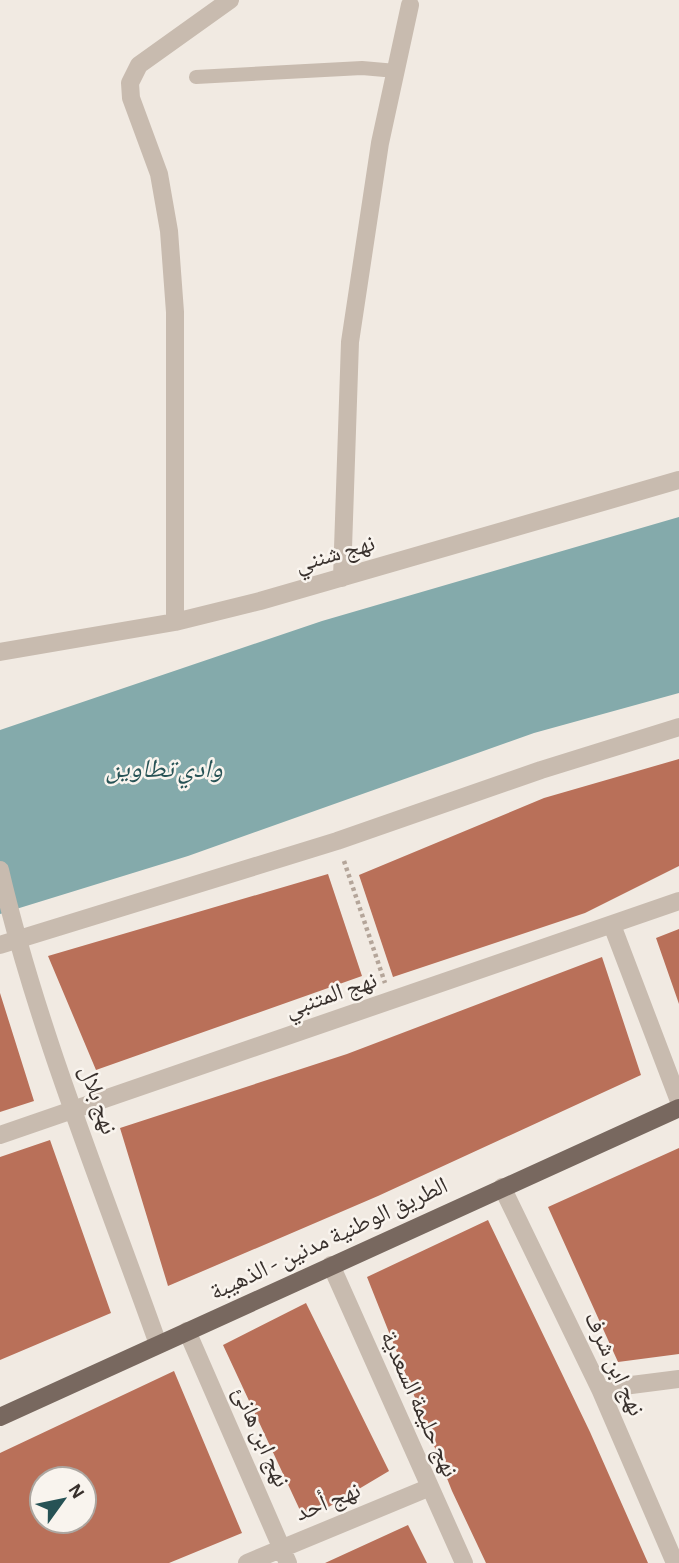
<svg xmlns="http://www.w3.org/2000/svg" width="679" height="1563" font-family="'Alegreya Sans','Noto Naskh Arabic',sans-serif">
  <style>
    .water { fill: #84aaab }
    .building { fill: #b97059; fill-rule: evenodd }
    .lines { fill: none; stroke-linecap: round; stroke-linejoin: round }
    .path { stroke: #b4a599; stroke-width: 4.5; stroke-dasharray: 3.5 3.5; stroke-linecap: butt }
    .lane { stroke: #c8bbaf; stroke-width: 14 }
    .street { stroke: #c8bbaf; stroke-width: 18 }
    .primary { stroke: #78685f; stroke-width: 18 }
    .labels { text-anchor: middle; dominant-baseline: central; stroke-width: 5; stroke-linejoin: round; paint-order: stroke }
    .street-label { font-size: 24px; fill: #38302c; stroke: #f9f4ee }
    .water-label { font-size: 26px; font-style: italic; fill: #265255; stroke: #f9f4ee }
  </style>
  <rect width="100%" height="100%" fill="#f1eae2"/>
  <path class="water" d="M679 517V693L534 733 188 856 0 914V730L322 621Z"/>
  <path class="building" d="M679 759V866L585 913 393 977 359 875 544 798Z
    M328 874 362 976 96 1070 48 956Z
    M679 929V1004L656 938Z
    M602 957 641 1075 378 1196 168 1286 120 1128 347 1054Z
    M0 993 34 1101 0 1112Z
    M50 1140 111 1313 0 1360V1157Z
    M679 1148V1354L618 1362 548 1207Z
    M488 1220 590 1432 648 1563H486L452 1491 367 1277Z
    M306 1303 389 1471 305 1521 223 1345Z
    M174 1371 242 1533 169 1563H0V1453ZM42 1479H84V1521H42Z
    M408 1525 427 1563H325Z"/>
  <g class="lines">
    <path class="path" d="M344 861 385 983"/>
    <path class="lane" d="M196 77 362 68 396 71"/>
    <path class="street" d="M342 578 350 342 380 143 410 5
      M175 622V312L169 231 159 174 131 98 130 83 139 65 230 0
      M0 652 175 622 260 601 679 480
      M0 870C37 1029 103 1189 158 1344
      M612 925 679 1101
      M0 945 337 841 541 770 679 727
      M0 1135 679 901
      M502 1187 600 1389 675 1563
      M331 1265 464 1563
      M187 1331 288 1563
      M600 1389 679 1379
      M247 1563 428 1488"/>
    <path class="primary" d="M0 1417 679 1108"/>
  </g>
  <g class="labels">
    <g class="street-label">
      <text transform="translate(335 554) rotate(-16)">نهج شنني</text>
      <text transform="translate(331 995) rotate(-19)">نهج المتنبي</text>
      <text transform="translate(98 1100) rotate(71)">نهج بلال</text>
      <text transform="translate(329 1239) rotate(-25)">الطريق الوطنية مدنين - الذهيبة</text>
      <text transform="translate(614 1364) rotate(65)">نهج ابن شرف</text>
      <text transform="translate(419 1404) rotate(66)">نهج حليمة السعدية</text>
      <text transform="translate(261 1437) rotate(66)">نهج ابن هانئ</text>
      <text transform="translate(328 1502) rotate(-22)">نهج أحد</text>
    </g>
    <g class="water-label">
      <text x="164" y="769">وادي تطاوين</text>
    </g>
  </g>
  <g transform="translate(63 1500) rotate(57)"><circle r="33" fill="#f9f4ee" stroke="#aca6a0" stroke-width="2"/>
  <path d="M0-5L12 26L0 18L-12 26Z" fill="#265255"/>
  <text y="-10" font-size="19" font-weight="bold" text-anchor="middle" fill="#38302c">N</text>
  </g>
</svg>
